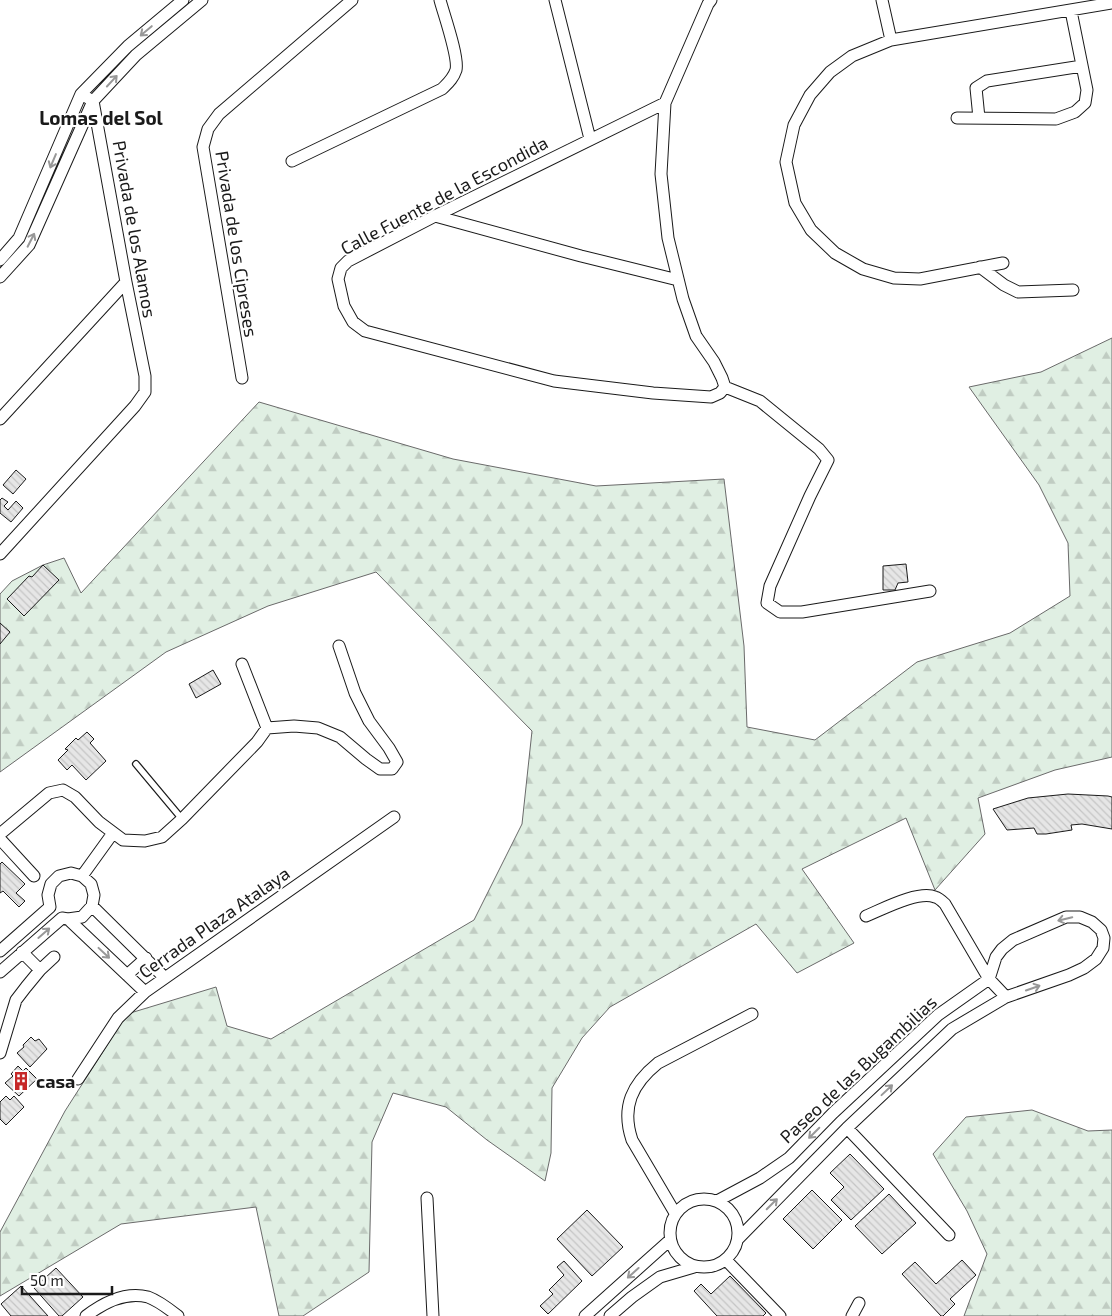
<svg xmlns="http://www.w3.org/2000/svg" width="1112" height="1316" font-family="'Exo 2',sans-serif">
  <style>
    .forest { fill: url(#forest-firs); stroke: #6a6a6a }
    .building { fill: url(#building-back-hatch); stroke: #1a1a1a }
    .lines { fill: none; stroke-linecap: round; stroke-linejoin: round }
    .lane-casing { stroke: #1a1a1a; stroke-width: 8 }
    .street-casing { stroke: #1a1a1a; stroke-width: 13 }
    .lane { stroke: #fff; stroke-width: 5.5 }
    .street { stroke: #fff; stroke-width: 11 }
    .oneway { stroke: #989898 }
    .labels { text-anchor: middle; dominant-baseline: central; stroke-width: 4; stroke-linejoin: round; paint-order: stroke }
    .street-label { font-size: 18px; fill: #1a1a1a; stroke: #fff }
    .poi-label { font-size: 18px; font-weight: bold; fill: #1a1a1a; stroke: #fff; text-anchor: start }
    .neighbourhood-label { font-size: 19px; font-weight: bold; fill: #1a1a1a; stroke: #fff }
  </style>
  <defs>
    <pattern id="forest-firs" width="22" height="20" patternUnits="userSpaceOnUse" patternTransform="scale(1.25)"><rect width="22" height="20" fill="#e0efe3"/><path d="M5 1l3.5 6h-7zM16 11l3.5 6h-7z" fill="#c0ccc2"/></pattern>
    <pattern id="building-back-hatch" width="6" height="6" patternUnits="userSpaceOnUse" patternTransform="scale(1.25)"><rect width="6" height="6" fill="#e6e6e6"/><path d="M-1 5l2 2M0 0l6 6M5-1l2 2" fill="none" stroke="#c5c5c5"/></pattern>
  </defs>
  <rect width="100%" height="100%" fill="#fff"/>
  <path class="forest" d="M1112 338V757L1055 770 978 798 985 834 935 890 906 818 802 869 854 943 797 973 756 924 610 1007 582 1038 552 1088 551 1153 545 1181 487 1140 446 1107 393 1093 372 1142 369 1272 303 1316H279L256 1207 121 1224 0 1296V1232L65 1111 127 1014 216 987 227 1026 271 1039 474 920 522 824 532 731 376 572 268 606 166 652 0 772V594L12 581 43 565 64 558 81 593 259 402 453 459 596 486 724 479 744 646 747 727 815 740 917 662 1010 633 1070 596 1068 543 1039 485 969 387 1041 372Z
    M1032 1110 1088 1131 1112 1130V1316H964L987 1254 967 1211 933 1154 966 1117Z"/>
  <path class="building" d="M16 470 26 479 13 494 3 485Z
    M2 498 8 502 4 506 8 510 16 501 23 508 11 522 0 513V500Z
    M906 564 908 582 898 583 895 590H883V566Z
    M43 565 59 580 24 616 7 599 29 576 32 577Z
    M0 623 10 632 0 644Z
    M213 670 221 684 196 698 189 684Z
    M87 732 94 739 90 743 106 761 86 780 72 765 67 770 58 760 68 750 65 749 76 738 78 740Z
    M1068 794 1108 796 1112 797V829L1082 824 1071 825 1072 830 1046 834H1037L1034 828 1007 830 993 809 1028 798Z
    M2 862 25 884 16 893 25 901 19 907 3 891 0 893V864Z
    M31 1037 35 1041 39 1039 47 1049 30 1067 17 1053 24 1047 23 1045Z
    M18 1066 23 1071 26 1068 37 1079 19 1096 5 1083 13 1076 11 1074Z
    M6 1096 10 1100 14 1096 24 1107 6 1125 0 1119V1102Z
    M850 1154 884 1189 851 1220 831 1200 844 1187 830 1173Z
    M812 1190 842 1220 813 1249 783 1219Z
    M889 1194 916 1223 882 1254 855 1226Z
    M587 1210 623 1247 592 1276 557 1239Z
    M962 1260 976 1275 950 1299 955 1304 943 1316H941L902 1274 915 1262 936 1284Z
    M564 1261 582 1281 548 1314 540 1306 553 1294 549 1290 564 1275 557 1267Z
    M56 1268 83 1297 62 1316H59L34 1288Z
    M730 1276 766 1313 763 1316H717L694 1291 701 1284 711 1294Z
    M21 1286 48 1316H11L1 1304Z"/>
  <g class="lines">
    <g class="lane-casing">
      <path id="lane" d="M136 764 182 819"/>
    </g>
    <g class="street-casing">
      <path id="street" d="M555 0 590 139
        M711 0 708 4 665 103 661 174 668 238 683 299 696 336 714 362 722 378 725 387
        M882 0 891 40
        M665 103 435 216 348 261 341 268 338 279 344 306 353 322 365 331 554 381 653 393 711 397 720 393 725 387
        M957 118 1056 119 1075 112 1085 103 1087 90 1071 11
        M979 118 976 88 987 81 1082 66
        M292 161 442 89C448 83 453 79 456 70 459 57 444 15 440 0
        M435 216 581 256 678 280
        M0 260 19 238 81 94 128 46 183 0
        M1003 263 920 279 894 278 863 269 835 253 811 230 795 203 786 162 794 125 810 95 830 72 852 56 891 40 1112 3
        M980 267 1004 285 1018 292 1073 290
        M0 277 29 245 93 101 136 55 202 0
        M242 378 203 147 208 129 219 114 352 0
        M725 387 760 401 819 449 828 460 810 496 770 586 767 603 780 612H802L930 591
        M0 419 126 282
        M0 554 135 406 145 392V376L126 282 93 101 81 94
        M267 728 294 726 318 728 340 737 366 759 380 769H392L397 762 389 748 369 721 355 693 339 646
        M0 834 49 793 63 790 75 797 99 822 123 840 145 841 162 837 182 819 257 742 267 728 242 664
        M0 839 34 876
        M82 876 113 833
        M92 906 164 977
        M866 916C883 909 919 890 935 897 939 898 942 901 945 904L989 979 1006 997
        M68 919 145 992
        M0 951 50 907 48 895 51 884 59 876 71 873 82 876 91 884 94 895 92 906 82 917 68 919 62 918 0 972
        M22 952 40 970
        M127 975 146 958
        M0 1053 16 1000 26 987 40 970 54 957
        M78 1079 118 1018 145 992 394 817
        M847 1128 949 1235
        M427 1198 433 1316
        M670 1233a34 34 0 1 1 68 0a34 34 0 1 1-68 0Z
        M717 1201 760 1178 789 1158 833 1113 938 1015 989 979 996 957 1002 949 1013 940 1066 917H1080L1092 922 1101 930 1104 938 1103 948 1096 959 1084 968 1069 975 1006 997 952 1029 847 1128 738 1239
        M675 1213 632 1140C621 1107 632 1084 658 1063L752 1014
        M726 1260 780 1316
        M86 1316C103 1303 125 1291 148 1297 159 1301 169 1309 178 1316
        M585 1316 670 1240
        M610 1316 632 1297 660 1277 694 1267
        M852 1316 859 1303"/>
    </g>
    <use href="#lane" class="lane"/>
    <use href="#street" class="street"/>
  </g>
  <defs><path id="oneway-shaft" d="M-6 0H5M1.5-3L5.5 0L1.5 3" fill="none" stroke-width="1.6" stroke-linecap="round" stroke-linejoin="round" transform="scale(1.25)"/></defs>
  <g class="oneway">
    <use href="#oneway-shaft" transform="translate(146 31) rotate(140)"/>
    <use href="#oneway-shaft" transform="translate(112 81) rotate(-47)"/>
    <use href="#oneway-shaft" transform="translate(53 161) rotate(113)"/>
    <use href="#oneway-shaft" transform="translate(31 240) rotate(-63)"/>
    <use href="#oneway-shaft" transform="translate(1065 919) rotate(166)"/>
    <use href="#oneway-shaft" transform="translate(44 933) rotate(-41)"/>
    <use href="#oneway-shaft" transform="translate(104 953) rotate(43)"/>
    <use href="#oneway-shaft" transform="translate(1033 988) rotate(-19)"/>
    <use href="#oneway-shaft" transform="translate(887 1090) rotate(-43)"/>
    <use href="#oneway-shaft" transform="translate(814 1133) rotate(135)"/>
    <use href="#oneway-shaft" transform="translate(772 1204) rotate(-45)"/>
    <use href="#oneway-shaft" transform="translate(633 1273) rotate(138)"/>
  </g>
  <defs>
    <g id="building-bare" transform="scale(1.5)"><path d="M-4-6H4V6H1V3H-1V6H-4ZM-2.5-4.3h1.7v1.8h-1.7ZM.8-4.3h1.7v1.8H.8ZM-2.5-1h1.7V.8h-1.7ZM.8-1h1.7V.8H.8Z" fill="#c62828" stroke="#fff" stroke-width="2.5" paint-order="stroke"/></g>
  </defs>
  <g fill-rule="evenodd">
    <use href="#building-bare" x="21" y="1081"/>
  </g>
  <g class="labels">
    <g class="street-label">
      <text transform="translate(444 195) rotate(-28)">Calle Fuente de la Escondida</text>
      <text transform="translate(135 229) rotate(80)">Privada de los Alamos</text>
      <text transform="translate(237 244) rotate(81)">Privada de los Cipreses</text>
      <text transform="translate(214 922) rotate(-35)">Cerrada Plaza Atalaya</text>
      <text transform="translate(858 1069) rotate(-43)">Paseo de las Bugambilias</text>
    </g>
    <g class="poi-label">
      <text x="36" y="1081">casa</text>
    </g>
    <g class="neighbourhood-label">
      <text x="101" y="117">Lomas del Sol</text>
    </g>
  </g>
  <path d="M22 1286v8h90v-8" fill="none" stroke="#1a1a1a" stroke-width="2.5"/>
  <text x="30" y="1286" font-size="15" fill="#1a1a1a" stroke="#ffffff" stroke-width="4" paint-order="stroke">50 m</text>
</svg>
